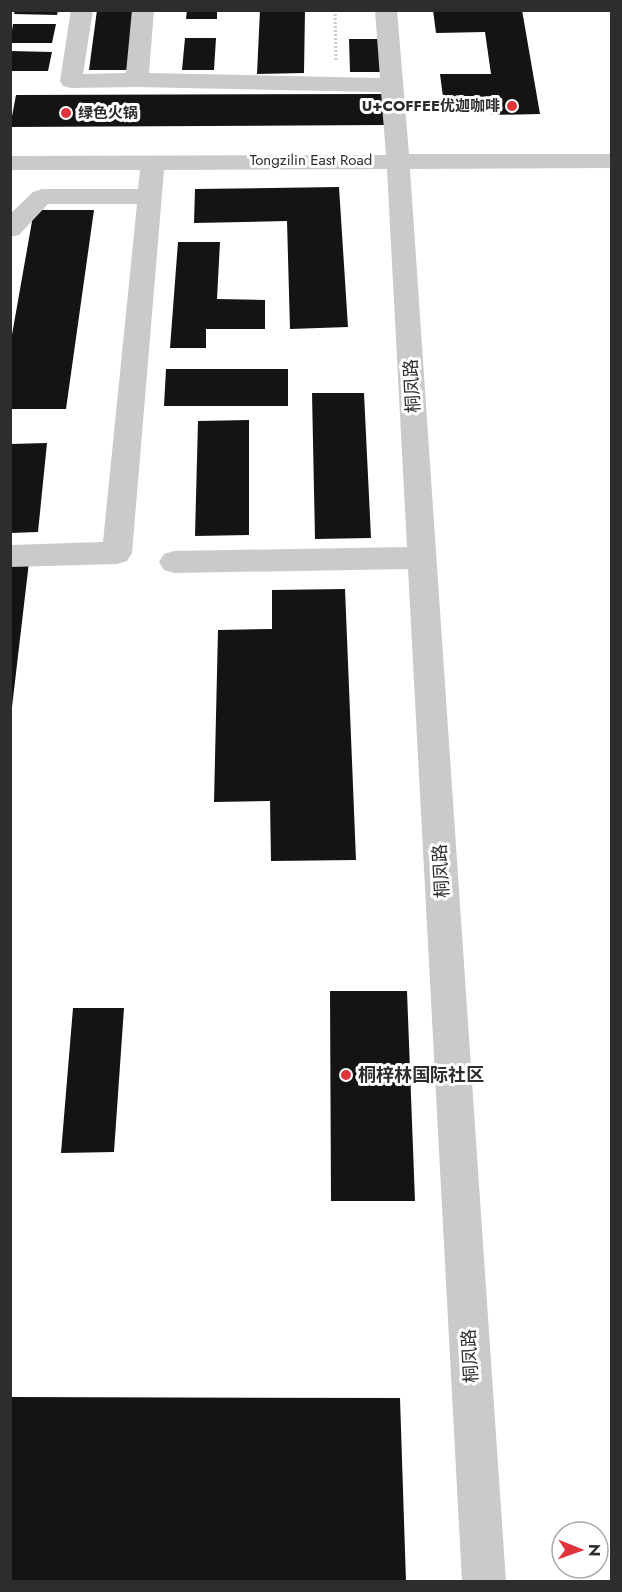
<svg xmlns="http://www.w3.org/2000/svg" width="622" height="1592" font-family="Jost,'Noto Sans SC',sans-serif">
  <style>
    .building { fill: #141414 }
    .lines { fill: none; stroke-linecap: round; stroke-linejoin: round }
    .path { stroke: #cacaca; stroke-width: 3; stroke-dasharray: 2 2; stroke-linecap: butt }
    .minor { fill: #cacaca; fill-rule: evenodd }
    .poi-dot { fill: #e0333c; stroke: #fff; stroke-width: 2 }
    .labels { text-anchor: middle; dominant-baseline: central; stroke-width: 6; stroke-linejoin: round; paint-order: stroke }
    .far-poi-label { font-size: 15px; font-weight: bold; fill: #2d2d2d; stroke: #fff; text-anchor: end }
    .far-street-label { font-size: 15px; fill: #2d2d2d; stroke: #fff }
    .street-label { font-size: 18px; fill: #2d2d2d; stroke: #fff }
    .poi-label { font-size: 18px; font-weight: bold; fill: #2d2d2d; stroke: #fff; text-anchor: start }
  </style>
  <rect width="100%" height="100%" fill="#fff"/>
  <path class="building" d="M15 10H58L57 15 14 14Z
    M97 10H137L130 70H89Z
    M187 10H217V19H186Z
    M260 10H305L304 73 257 74Z
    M433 10H522L540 114 491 115 489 97H443L440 74H491L485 32 436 33Z
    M13 24H56L52 43H10Z
    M185 38H216L214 70H182Z
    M349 39H380L382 72H350Z
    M10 51 52 52 48 71H10Z
    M383 94 385 125 10 127 16 95Z
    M339 187 348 327 290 329 287 221 194 223 195 189Z
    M34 210H94L66 409H10V346Z
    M178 242H220L217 299 265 300V329H206V348H170Z
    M166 369H288V406H164Z
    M312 393H364L371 538 315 539Z
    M249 420V535L195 536 198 421Z
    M47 443 38 532 10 533V444Z
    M29 562 12 707H10V563Z
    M345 589 356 860 271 861 270 801 214 802 218 630 272 629V590Z
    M330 991H407L415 1201H331Z
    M73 1008H124L114 1152 61 1153Z
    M10 1397 400 1398 406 1582H10Z"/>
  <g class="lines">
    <path class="path" d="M335 10 336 61"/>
    <path class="minor" d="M71 10H93L83 74 126 73 132 10H154L149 73 380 78 375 10H397L409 154H612V168L410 169 506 1582H462L408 569 174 573 164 570 159 562 164 554 174 551 407 547 387 169 164 170 132 553 127 561 117 564 10 567V545L103 542 137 204H48L19 235 10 237V214L33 192 42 189H138L140 170H10V156L386 155 381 92 137 87 71 88 63 86 60 81Z"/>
  </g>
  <g class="poi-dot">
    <circle cx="512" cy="106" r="6"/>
    <circle cx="66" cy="113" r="6"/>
    <circle cx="346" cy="1075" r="6"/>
  </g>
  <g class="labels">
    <g class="far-poi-label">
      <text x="500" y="106">U+COFFEE优迦咖啡</text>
      <text x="78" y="113" text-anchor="start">绿色火锅</text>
    </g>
    <g class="far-street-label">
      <text x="311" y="160">Tongzilin East Road</text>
    </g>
    <g class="street-label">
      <text transform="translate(412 386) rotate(-93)">桐凤路</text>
      <text transform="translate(441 871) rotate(-93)">桐凤路</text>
      <text transform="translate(470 1356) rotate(-93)">桐凤路</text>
    </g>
    <g class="poi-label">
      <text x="358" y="1075">桐梓林国际社区</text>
    </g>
  </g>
  <rect width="622" height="1592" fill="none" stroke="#2d2d2d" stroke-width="24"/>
  <g transform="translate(580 1550) rotate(91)"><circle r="28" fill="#ffffff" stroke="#ababab" stroke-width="1.5"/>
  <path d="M0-4.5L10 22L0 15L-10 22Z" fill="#e0333c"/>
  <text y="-9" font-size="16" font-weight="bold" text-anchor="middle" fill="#2d2d2d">N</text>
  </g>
</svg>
